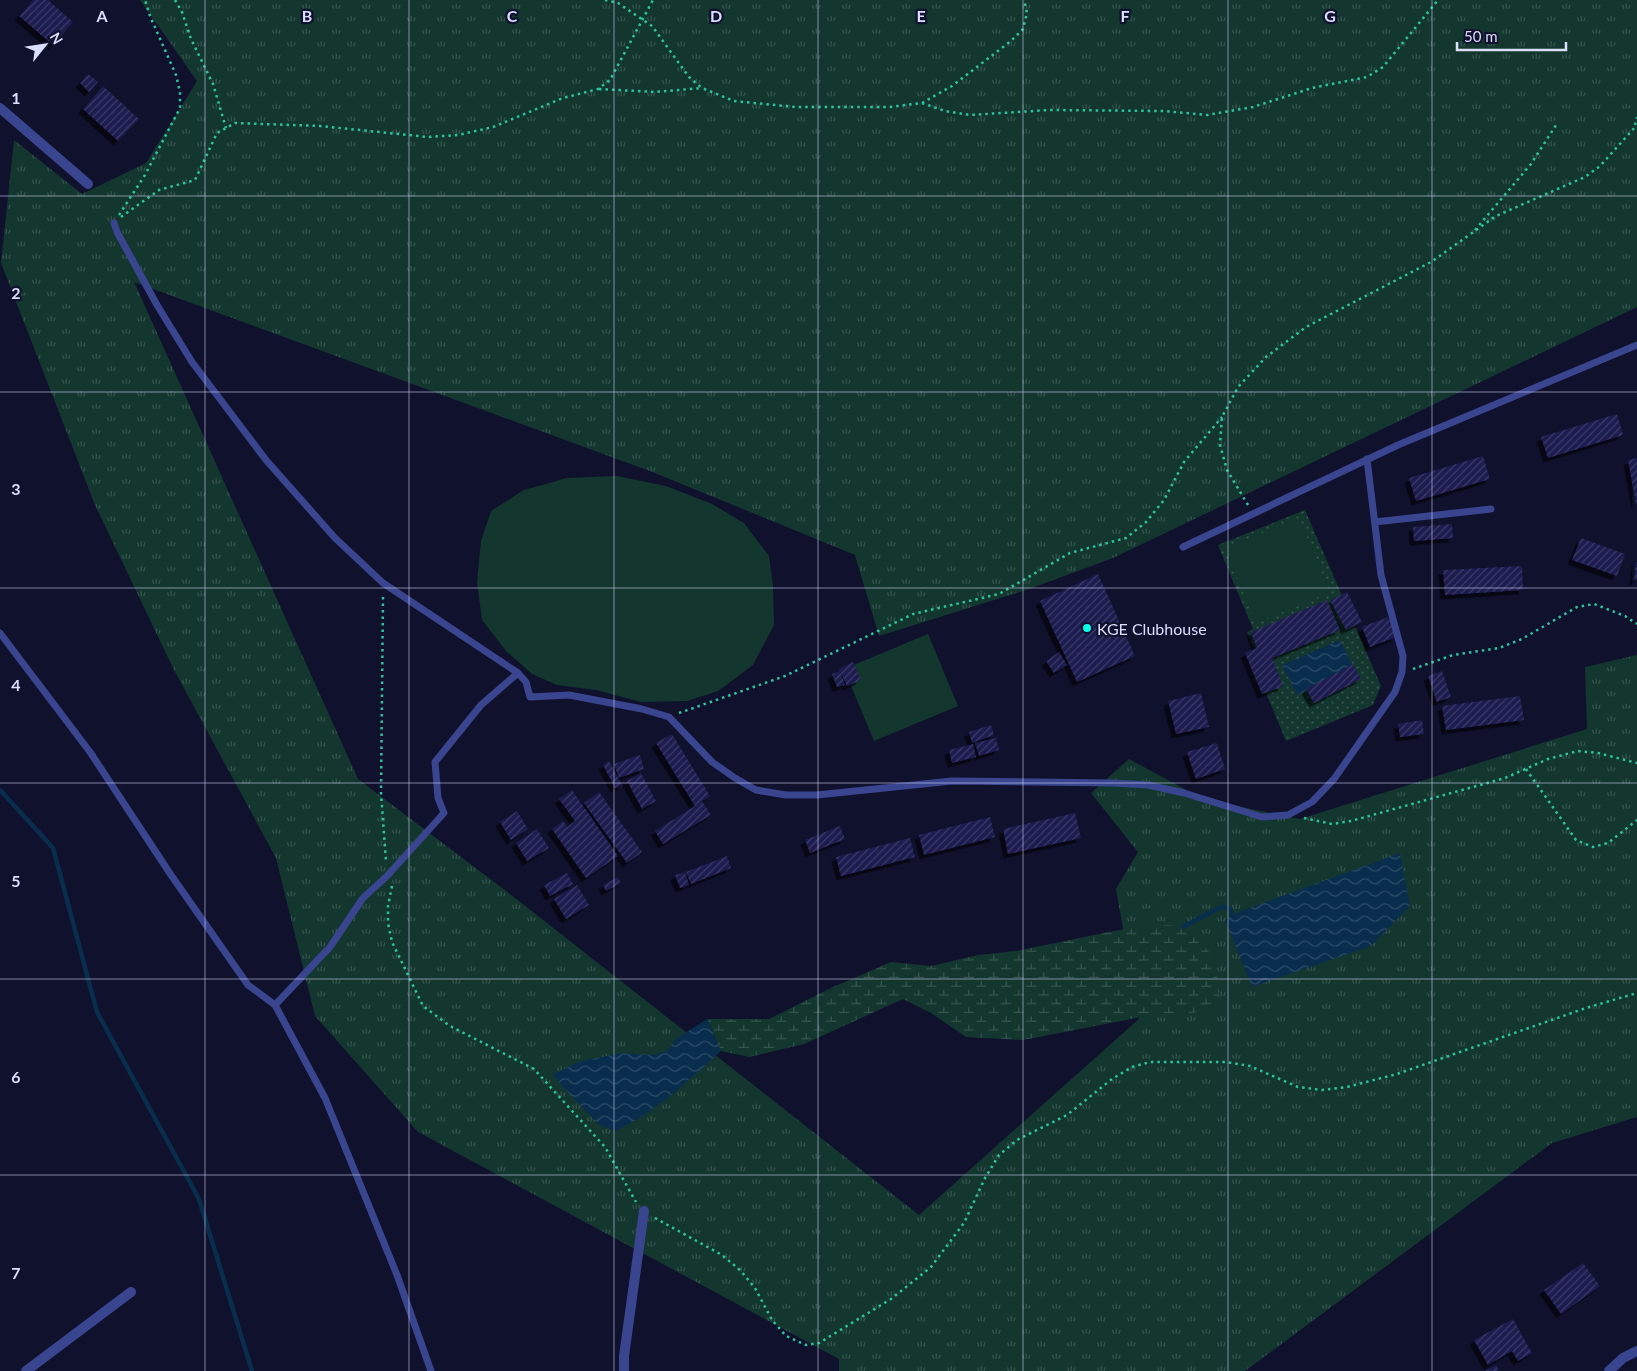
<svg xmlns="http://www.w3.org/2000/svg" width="1637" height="1371" font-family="Lato,sans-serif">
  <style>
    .grass { fill: url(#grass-tufts) }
    .wetland { fill: url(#wetland-marsh) }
    .park { fill: url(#park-dots) }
    .pitch { fill: #13372f }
    .water { fill: url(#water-waves) }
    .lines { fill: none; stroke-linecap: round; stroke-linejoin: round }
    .stream { stroke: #092e4d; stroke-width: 4.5 }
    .building { fill: url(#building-hatch); filter: url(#shadow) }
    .path { stroke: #2bc49f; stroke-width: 2.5; stroke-dasharray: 2.5 4; stroke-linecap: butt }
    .service { stroke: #39458e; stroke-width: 7 }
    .minor { stroke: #39458e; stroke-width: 10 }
    .grid { fill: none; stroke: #dcdeff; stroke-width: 1; stroke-opacity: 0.55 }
    .poi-dot { fill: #08ffeb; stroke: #10112d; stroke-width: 2 }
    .labels { text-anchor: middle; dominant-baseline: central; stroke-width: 4.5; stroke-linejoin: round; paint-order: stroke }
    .poi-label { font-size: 16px; fill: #dcdeff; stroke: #10112d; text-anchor: start }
    .grid-label { font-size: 16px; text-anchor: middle; font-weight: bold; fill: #dcdeff; stroke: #10112d; stroke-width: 4.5; stroke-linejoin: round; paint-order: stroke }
  </style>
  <defs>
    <pattern id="grass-tufts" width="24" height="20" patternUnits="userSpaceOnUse" patternTransform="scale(1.25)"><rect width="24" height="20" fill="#13372f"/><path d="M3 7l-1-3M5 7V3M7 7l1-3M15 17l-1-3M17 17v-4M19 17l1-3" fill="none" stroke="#35544e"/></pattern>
    <pattern id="wetland-marsh" width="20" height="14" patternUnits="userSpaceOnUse" patternTransform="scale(1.25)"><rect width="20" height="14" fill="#13372f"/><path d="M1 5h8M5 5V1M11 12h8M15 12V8" fill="none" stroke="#35544e"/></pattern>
    <pattern id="park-dots" width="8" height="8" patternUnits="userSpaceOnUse" patternTransform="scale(1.25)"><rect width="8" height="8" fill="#13372f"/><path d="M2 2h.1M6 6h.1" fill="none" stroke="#35544e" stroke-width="1.8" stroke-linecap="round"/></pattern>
    <pattern id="water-waves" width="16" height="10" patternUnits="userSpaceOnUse" patternTransform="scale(1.25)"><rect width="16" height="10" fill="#092e4d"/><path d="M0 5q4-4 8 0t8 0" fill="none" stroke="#2c4c68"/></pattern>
    <pattern id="building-hatch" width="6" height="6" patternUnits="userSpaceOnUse" patternTransform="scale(1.25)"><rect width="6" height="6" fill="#1d1b4f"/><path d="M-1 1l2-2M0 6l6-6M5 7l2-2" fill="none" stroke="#3d3c69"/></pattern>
    <filter id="shadow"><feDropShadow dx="-4.5" dy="4.5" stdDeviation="0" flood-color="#0009"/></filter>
  </defs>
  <rect width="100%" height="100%" fill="#10112d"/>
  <path class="grass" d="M140 0H1637V307L1113 558 1026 590 879 636 855 555 655 473 134 282 358 779 510 894 919 1215 1139 1019 1116 889 1138 852 1091 793 1129 759 1203 799 1300 819 1587 729 1585 667 1637 655V1117L1552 1143 1245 1371H839V1359L418 1132 315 1016 276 858 173 668 95 505 1 263 14 140 82 194 146 163 197 81Z"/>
  <path class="wetland" d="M1168 925 1183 927 1194 933 1209 952 1220 988 1215 1009 1163 1018 1152 1015 1023 1040 966 1037 931 1013 903 999 804 1044 749 1057 721 1051 707 1019H769L831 988 891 962 931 966 978 955 1016 951 1109 932 1142 926Z"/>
  <path class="park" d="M1305 510 1381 686 1373 705 1286 741 1254 664 1260 661 1247 632 1253 629 1218 545Z"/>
  <path class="pitch" d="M617 476 666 486 712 504 744 523 769 556 773 586 774 625 753 665 718 691 687 701 641 702 596 690 557 685 532 674 506 651 482 620 477 582 481 541 491 511 524 490 567 478Z
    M1299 518 1330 592 1256 623 1225 548Z
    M928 634 958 706 874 741 844 669Z"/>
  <path class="water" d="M1340 640 1355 670 1297 695 1282 665Z
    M1400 853 1410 906 1371 946 1252 987 1225 920 1241 911Z
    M707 1019 721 1051C690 1080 655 1112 616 1131L599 1125 562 1086 553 1074 581 1061 602 1057 621 1053 652 1055 667 1051 676 1039Z"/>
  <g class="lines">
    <path class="stream" d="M0 790 53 848 97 1012 199 1199 252 1371
      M1183 927 1219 908 1225 907 1230 909 1232 916"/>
  </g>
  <path class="building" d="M33 0H48L73 22 53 45 19 16Z
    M88 74 98 82 89 92 80 83Z
    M103 86 139 119 118 141 83 109Z
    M1617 414 1623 435 1548 458 1541 437Z
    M1483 456 1490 479 1416 501 1409 478Z
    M1637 458V504H1636L1628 460Z
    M1452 524 1453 538 1414 541 1413 527Z
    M1581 538 1625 554 1617 576 1572 560Z
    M1636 562H1637V580H1634Z
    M1522 566 1523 590 1445 595 1443 570Z
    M1098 574 1135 656 1077 682 1040 601Z
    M1347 592 1362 622 1346 630 1330 600Z
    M1327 600 1340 630 1272 658 1283 686 1262 694 1245 653 1257 648 1251 632Z
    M1388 617 1396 637 1370 647 1362 627Z
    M1059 652 1067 665 1054 673 1046 661Z
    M853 662 861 680 847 686 839 669Z
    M1353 664 1361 679 1314 703 1306 689Z
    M840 671 845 685 837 687 832 674Z
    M1442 671 1451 697 1437 702 1428 676Z
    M1201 693 1209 727 1176 734 1168 701Z
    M1520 696 1524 720 1446 730 1442 706Z
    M1422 720 1424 734 1400 737 1398 724Z
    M991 725 994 735 972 743 969 732Z
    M672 734 710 796 702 801 711 815 663 844 655 831 695 806 656 743Z
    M996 738 999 750 979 756 975 743Z
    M1217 743 1225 769 1196 779 1187 752Z
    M973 744 976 757 952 763 949 750Z
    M640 755 644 769 619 778 614 764Z
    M609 761 622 785 615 788 603 765Z
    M641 773 656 801 642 809 627 781Z
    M572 790 618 856 586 878 552 829 563 821 567 827 575 821 559 799Z
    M599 792 642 852 627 863 584 803Z
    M517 811 528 829 511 840 500 822Z
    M1075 813 1081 838 1008 854 1003 829Z
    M990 817 995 837 924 855 919 835Z
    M840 826 845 839 810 853 805 840Z
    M537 829 549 848 527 861 516 843Z
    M910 838 915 857 841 876 836 857Z
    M727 856 731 868 691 884 686 872Z
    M685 872 689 885 680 888 675 875Z
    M567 873 573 884 550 896 544 885Z
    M618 877 621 883 606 891 603 885Z
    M577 885 589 905 566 919 554 899Z
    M1583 1263 1600 1286 1561 1314 1544 1290Z
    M1513 1319 1532 1353 1518 1361 1512 1351 1488 1365 1474 1340Z
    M1496 1365 1499 1371H1485Z"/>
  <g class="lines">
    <path class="path" d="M175 0 182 12 191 39 213 84 226 128
      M605 0 618 3 652 26 689 77 702 88 734 101 795 107H890L922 103 952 86 1011 41 1023 29 1027 13 1024 0
      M599 89 655 92 702 88
      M922 103 945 111 970 115 1049 110 1164 111 1207 115 1253 107 1312 88 1367 77 1383 67 1438 0
      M1635 125 1637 117
      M119 215 145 175 180 108V92L176 75 150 16 145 0
      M121 217 159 190 195 180 217 133 235 123 320 126 428 137 458 135 493 127 563 98 598 89 610 80 653 0
      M1475 230 1531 164 1558 122
      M1248 505 1227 470 1220 445 1222 417 1238 387 1266 357 1306 327 1431 262 1496 216 1585 177 1600 166 1637 125
      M383 597 381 793 386 861
      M1413 669 1453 655 1499 648 1522 639 1577 607 1594 604 1625 616 1637 624
      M679 713 785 676 913 614 999 594 1070 553 1126 538 1146 522 1164 500 1184 462 1222 417
      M1526 769 1576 840 1593 847 1608 843 1637 820
      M1304 818 1332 824 1351 821 1505 778 1548 759 1578 751 1598 753 1637 763
      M392 886 388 906V923L392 942 423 1006 450 1026 534 1069 605 1147 636 1202
      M655 1218 722 1255 740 1270 755 1288 772 1320 786 1336 806 1345 819 1343 891 1299 931 1267 964 1223 985 1178 999 1155 1017 1140 1067 1115 1112 1079 1132 1067 1150 1062H1226L1250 1066 1298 1087 1322 1090 1347 1087 1397 1074 1586 1008 1637 993"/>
    <path class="service" d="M114 223 117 232 157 305 192 362 266 460 335 538 383 583 518 673 526 682 530 697 569 695 642 709 669 717 712 762 735 778 756 790 786 795H817L952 781 1113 783 1148 785 1184 793 1262 817 1288 815 1312 802 1334 779 1395 692 1402 672 1403 656 1381 575 1367 459
      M1375 522 1491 509
      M1183 547 1398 445 1637 345
      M0 633 90 752 171 875 248 985 275 1005 325 1098 397 1275 431 1371
      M275 1005 330 947 363 898 387 876 444 813 438 798 435 762 481 705 518 673"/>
    <path class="minor" d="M0 108 88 184
      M26 1371 131 1292
      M624 1371V1356L644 1211
      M1609 1371 1623 1358 1637 1351"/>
  </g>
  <path class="grid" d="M205 0V1371M409 0V1371M614 0V1371M818 0V1371M1023 0V1371M1228 0V1371M1432 0V1371M0 196H1637M0 392H1637M0 588H1637M0 783H1637M0 979H1637M0 1175H1637"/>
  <circle class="poi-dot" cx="1087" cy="628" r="5"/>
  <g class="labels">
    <g class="poi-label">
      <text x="1097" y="628">KGE Clubhouse</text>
    </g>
  </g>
  <g class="grid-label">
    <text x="102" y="22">A</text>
    <text x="307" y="22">B</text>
    <text x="512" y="22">C</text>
    <text x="716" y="22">D</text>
    <text x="921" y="22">E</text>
    <text x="1125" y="22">F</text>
    <text x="1330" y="22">G</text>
    <text x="16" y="104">1</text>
    <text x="16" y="299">2</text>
    <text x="16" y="495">3</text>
    <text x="16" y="691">4</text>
    <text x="16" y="887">5</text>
    <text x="16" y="1083">6</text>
    <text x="16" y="1279">7</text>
  </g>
  <g transform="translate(45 45) rotate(60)" stroke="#10112d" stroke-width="4" paint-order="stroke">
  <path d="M0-4L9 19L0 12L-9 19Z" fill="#dcdeff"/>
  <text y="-8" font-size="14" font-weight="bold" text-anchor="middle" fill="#dcdeff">N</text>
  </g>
  <path d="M1457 42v8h109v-8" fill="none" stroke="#dcdeff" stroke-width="2.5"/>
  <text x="1464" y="42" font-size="15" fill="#dcdeff" stroke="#10112d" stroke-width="4" paint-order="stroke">50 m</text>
</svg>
